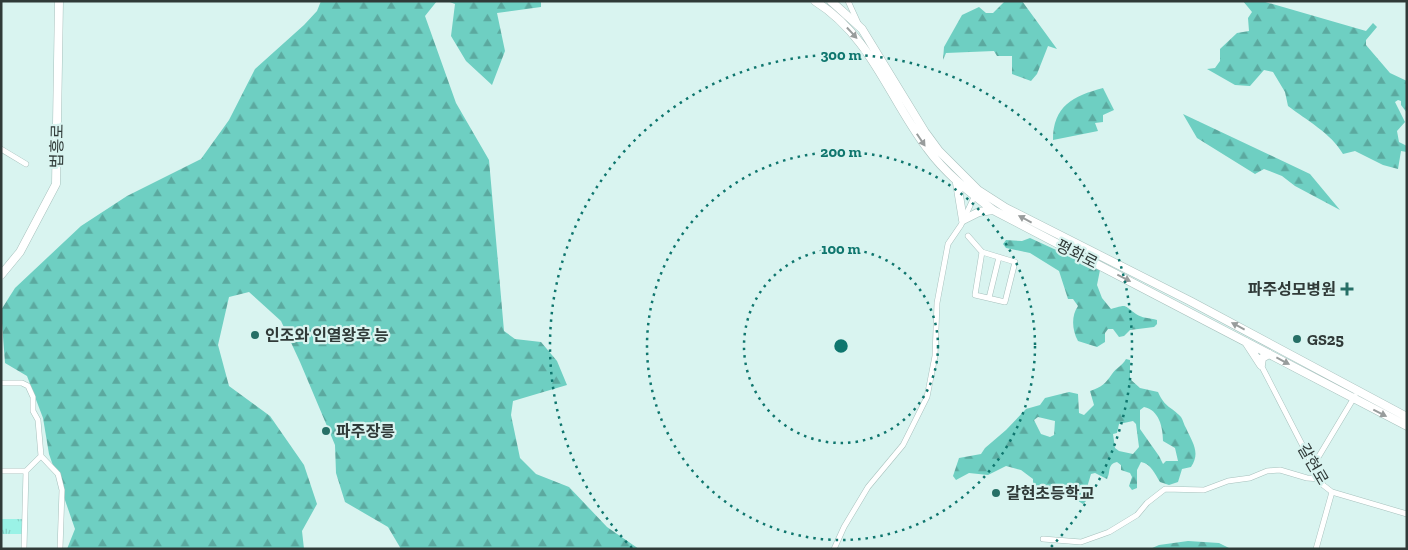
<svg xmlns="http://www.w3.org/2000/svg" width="1408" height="550" font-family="'Zilla Slab','Noto Sans KR',serif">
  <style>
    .grass { fill: url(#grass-tufts) }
    .forest { fill: url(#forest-firs); fill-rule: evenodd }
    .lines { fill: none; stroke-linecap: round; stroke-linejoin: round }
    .street-casing { stroke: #a7c1bd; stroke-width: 6 }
    .secondary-casing { stroke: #a7c1bd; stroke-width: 9 }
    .street { stroke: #fff; stroke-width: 5 }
    .secondary { stroke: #fff; stroke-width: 8 }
    .oneway { fill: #989c9c }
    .ring { fill: none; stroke: #0f766e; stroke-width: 2.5; stroke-dasharray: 2.5 5 }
    .poi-dot { fill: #266f66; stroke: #d9f4f0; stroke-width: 2 }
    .labels { text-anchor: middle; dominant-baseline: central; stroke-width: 4.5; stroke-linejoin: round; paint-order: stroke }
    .street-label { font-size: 16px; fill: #303a38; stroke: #d9f4f0 }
    .poi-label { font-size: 16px; font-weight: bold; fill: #303a38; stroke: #d9f4f0; text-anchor: start }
    .centre { fill: #0f766e; stroke: #d9f4f0; stroke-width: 2.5 }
    .ring-label { font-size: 15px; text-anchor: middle; font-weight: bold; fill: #0f766e; stroke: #d9f4f0; stroke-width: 4.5; stroke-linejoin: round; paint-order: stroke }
  </style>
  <defs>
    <pattern id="grass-tufts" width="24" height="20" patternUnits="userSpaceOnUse" patternTransform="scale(1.25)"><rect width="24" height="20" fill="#9af2e6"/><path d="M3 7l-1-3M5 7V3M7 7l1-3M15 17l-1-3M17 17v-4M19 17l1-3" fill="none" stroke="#85d0c6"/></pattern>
    <pattern id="forest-firs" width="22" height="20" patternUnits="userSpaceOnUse" patternTransform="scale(1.25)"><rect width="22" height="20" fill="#6ecfc2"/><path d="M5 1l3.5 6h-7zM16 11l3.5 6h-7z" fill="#5ba99f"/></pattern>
  </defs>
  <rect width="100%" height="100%" fill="#d9f4f0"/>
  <path class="grass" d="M1 519H23L22 534H1Z"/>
  <path class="forest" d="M321 1H437L425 16 456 103 489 160 504 331 515 339 541 342 557 361 567 385 513 401 511 415 520 458 536 474 569 487 607 527 639 549H401L388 527 345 502 336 473 335 445 300 362 281 321 249 292 229 297 218 345 229 386 270 416 304 465 317 504 302 531 304 549H67L75 529 49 454 43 418 27 376 5 363 1 310 15 288 81 226 127 196 201 159 229 120 255 69 304 25 317 11Z
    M447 1H541V7L497 13 505 51 492 85 466 61 451 36 455 4Z
    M1005 1H1022L1057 49 1048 46 1037 74 1031 81 1012 74V56H997L994 51 946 53 943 60 944 47 962 15 979 7 986 13H993Z
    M1243 1H1262L1366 31 1373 23 1377 27 1366 40V45L1390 73 1407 81V113L1401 105V101L1398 100 1395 102 1405 122 1397 131 1399 142 1407 146V152L1401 151 1398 169 1383 165 1355 151 1343 154C1331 133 1306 120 1288 106L1285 92 1273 72 1264 70 1250 86 1235 85 1207 69 1215 68 1220 61V49L1237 33 1249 31 1248 18 1252 12Z
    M1103 88 1114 110 1103 115V122L1095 123 1098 131 1053 140C1053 106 1073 96 1103 88Z
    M1183 114 1310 174 1340 210 1295 186 1282 176 1264 169 1255 174 1197 138Z
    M1030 238 1100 270 1097 285 1102 298 1111 309C1128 304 1123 305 1136 314 1141 318 1150 318 1157 320V324L1154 327 1130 330 1124 336 1119 337 1113 329H1108L1105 333V342L1097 347 1078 341C1072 330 1071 316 1078 306L1073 299H1068L1059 271 1030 253 1006 248 1003 244 1006 240 1022 241Z
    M1126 359 1130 360V379L1140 388 1158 392C1165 408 1171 406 1181 417 1183 420 1184 425 1186 428 1192 442 1201 452 1191 467L1182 469 1178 482 1169 485 1160 482C1155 474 1151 464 1141 462L1137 470V488L1132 490 1129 486 1132 477 1130 473 1121 470V465L1117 462C1107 464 1111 472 1107 479L1095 473 1091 474 1088 484 1089 498 1083 504 1067 494 1043 497 1033 494V479L1021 470 1006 466 988 475 969 473 956 480 953 476 959 458 981 454 985 448 1006 430 1026 409 1040 405 1045 398 1069 392 1078 394 1079 413 1084 415 1094 405 1090 391C1102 387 1105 384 1112 374 1116 368 1122 366 1126 359ZM1144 407C1159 410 1163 427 1163 441L1175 448 1178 461H1166L1163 464 1159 456 1140 429V410ZM1038 417 1055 421 1054 435 1050 437 1041 434 1034 420ZM1133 421 1136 424 1139 447 1133 454 1119 451 1115 448 1113 434 1117 433 1119 424Z
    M1188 541 1219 543 1231 549H1150L1159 545Z"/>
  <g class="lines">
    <g class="street-casing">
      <path id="street" d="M848 1 859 25
        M1 149 26 164
        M968 236 982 252 1015 262 1005 302 975 295 982 252
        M989 298 999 257
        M1261 365 1323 485 1332 492 1407 514
        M1 383H22L28 386 33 397V411L38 420 41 456 58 474 62 490 60 549
        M1313 466 1355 396
        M1 471H26
        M1043 539 1081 542 1109 532 1137 515 1147 503 1165 489 1204 490 1228 481 1250 478 1267 471 1280 470 1307 478 1320 479
        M24 549 26 471 41 456
        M834 549 844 527 868 487 903 445 927 397 935 356 937 303 948 244 961 225 976 193
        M1316 549 1332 492"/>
    </g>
    <g class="secondary-casing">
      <path id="secondary" d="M815 1C871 36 889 98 927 148 945 173 968 191 993 210L1407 426
        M831 1 862 29 925 132 939 151 978 190 1006 208 1190 301 1407 417
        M957 183 963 220 979 212 993 210
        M1 275 20 252 56 184 59 1
        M1246 342 1261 365 1262 358 1269 354"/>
    </g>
    <use href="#street" class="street"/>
    <use href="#secondary" class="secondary"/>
  </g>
  <defs><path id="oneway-solid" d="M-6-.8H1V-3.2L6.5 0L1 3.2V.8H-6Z" transform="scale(1.25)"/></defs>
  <g class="oneway">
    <use href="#oneway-solid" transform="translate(852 33) rotate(47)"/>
    <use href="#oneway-solid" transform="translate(921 140) rotate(56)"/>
    <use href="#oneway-solid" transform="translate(1025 219) rotate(-152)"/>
    <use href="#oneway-solid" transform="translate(1124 278) rotate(27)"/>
    <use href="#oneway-solid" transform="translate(1238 326) rotate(-152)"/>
    <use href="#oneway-solid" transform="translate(1283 361) rotate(28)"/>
    <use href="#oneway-solid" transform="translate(1380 413) rotate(27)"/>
  </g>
  <g class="ring">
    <circle cx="841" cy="346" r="97"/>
    <circle cx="841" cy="346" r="194"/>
    <path d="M632 548A291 291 0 1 1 1050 548"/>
  </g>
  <g class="poi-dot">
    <path d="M1344.5 281.5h5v5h5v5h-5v5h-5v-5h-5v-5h5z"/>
    <circle cx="255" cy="335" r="5"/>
    <circle cx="1297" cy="339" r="5"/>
    <circle cx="326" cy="431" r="5"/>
    <circle cx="996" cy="493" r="5"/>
  </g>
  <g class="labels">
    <g class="street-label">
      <text transform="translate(57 146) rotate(-89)">법흥로</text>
      <text transform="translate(1077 254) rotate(27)">평화로</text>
      <text transform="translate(1313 464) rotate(60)">갈현로</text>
    </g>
    <g class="poi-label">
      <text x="1336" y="289" text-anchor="end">파주성모병원</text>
      <text x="265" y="335">인조와 인열왕후 능</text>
      <text x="1307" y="339">GS25</text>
      <text x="336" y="431">파주장릉</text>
      <text x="1006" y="493">갈현초등학교</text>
    </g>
  </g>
  <circle cx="841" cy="346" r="8" class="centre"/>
  <g class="ring-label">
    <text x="841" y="60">300 m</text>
    <text x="841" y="157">200 m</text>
    <text x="841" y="254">100 m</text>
  </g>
  <rect width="1408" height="550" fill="none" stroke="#303a38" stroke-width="5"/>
</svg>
